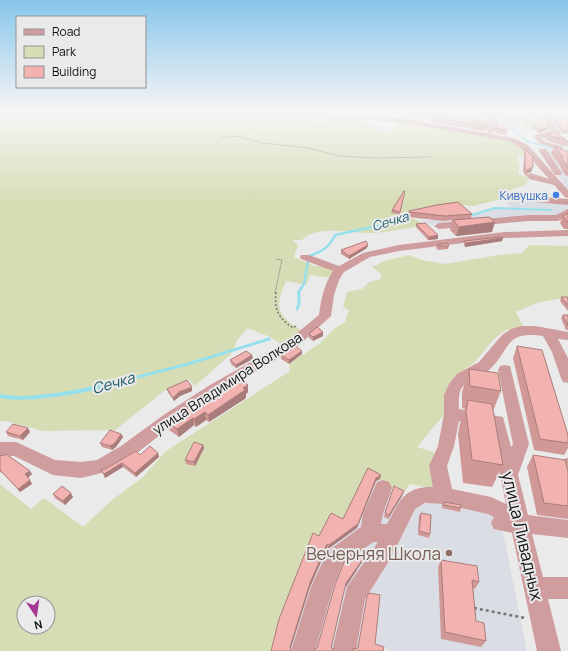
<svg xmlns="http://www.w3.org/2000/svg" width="568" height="651" font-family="Manrope,sans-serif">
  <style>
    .built { fill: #dbdde5 }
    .green { fill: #d6ddb5; fill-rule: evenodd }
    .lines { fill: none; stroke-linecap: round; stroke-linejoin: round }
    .stream-far4 { stroke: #96e0ec; stroke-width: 1.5 }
    .stream-far3 { stroke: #96e0ec; stroke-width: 2 }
    .stream-far2 { stroke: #96e0ec; stroke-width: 2.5 }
    .stream-far1 { stroke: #96e0ec; stroke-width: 3 }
    .stream { stroke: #96e0ec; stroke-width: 4 }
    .path-far2 { stroke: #757575; stroke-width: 1; stroke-dasharray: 1 1; stroke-linecap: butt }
    .path-far1 { stroke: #757575; stroke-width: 1.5; stroke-dasharray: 2 2; stroke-linecap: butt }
    .path { stroke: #757575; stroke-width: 2.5; stroke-dasharray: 3 3; stroke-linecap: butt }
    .minor { fill: #d09d9e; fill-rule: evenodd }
    .wall { fill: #d09997 }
    .shaded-wall { fill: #a97d7b }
    .building { fill: #f2b2b0; stroke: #a97d7b }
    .shop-dot { fill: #3f7fe0; stroke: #eaeaeb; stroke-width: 1.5 }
    .education-dot { fill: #8d6e63; stroke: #eaeaeb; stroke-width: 1.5 }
    .labels { text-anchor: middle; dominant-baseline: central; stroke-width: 4; stroke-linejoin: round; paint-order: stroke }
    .far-shop-label { font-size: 12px; fill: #366cbe; stroke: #eaeaeb; text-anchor: end }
    .far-water-label { font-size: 13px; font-style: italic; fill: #215e67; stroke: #eaeaeb }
    .street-label { font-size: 14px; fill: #111; stroke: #eaeaeb }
    .water-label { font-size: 15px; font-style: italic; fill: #215e67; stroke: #eaeaeb }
    .near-street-label { font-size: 17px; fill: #111; stroke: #eaeaeb }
    .near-education-label { font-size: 17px; fill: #785e54; stroke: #eaeaeb; text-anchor: end }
  </style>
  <rect width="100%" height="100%" fill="#eaeaeb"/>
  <path class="built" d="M408 112H434L485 117 488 115 500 118 499 119 515 125 533 126 537 112H567V134L552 133 568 140V150L539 142 529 134H537V132L501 131 503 126 497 121H479L443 116H400Z
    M539 148H550L568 156V190Z
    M521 200 568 204V211L555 216H526L428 225 421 221 464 214 470 215 493 207H511L506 202Z
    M368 472 380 479 390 489 403 494 412 509 442 499 500 518 527 651H388L385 648 382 651H272L279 623Z"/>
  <path class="green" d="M0 112H263L283 118 324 121 327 117 365 119 364 125 380 127 379 131 391 132 395 127 396 121 508 139 518 144 531 159H527L523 156 517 157 520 165 518 173 528 179 526 185 510 190V197L472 206 454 204 407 215C413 220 419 220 425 225 408 228 390 232 373 233 354 234 316 224 302 240H292L298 245 294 257 314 266H324L335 270 331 278 310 275 306 285 286 281C274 308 277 315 301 330L282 345 272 338 248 328 237 340 232 353 195 386 188 379 164 391 115 430 43 431 6 421H0Z
    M434 112H537L543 115 541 122 536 126H534L533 129 498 119 500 117 488 115 485 117Z
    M530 245 568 246V297L537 303 516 312 524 328 506 330 495 338 473 364 455 376 446 392 447 411 417 447 434 452 435 489 410 484 403 494C390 488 381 479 368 472L343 523 331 517 272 651H0V484L31 509 44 498 83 527 112 500 143 477 166 451 290 371 289 364 319 344 335 328 345 322 349 310 343 307 347 292 362 289 369 282 381 279V274L372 267 384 261 409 255 422 260 445 264 499 255 522 253ZM24 603H48V627H24Z"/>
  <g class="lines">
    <path class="stream-far4" d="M414 112H441
      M443 112C467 113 492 112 515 120L514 131 521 135 526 141 556 149"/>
    <path class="stream-far3" d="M469 216 495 208 551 210
      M403 219 412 214"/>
    <path class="stream-far2" d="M298 293 304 284 309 256C321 252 330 247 335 235L396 222 405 218"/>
    <path class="stream-far1" d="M297 309 299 304V292
      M103 386 188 364 269 339"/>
    <path class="stream" d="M0 396C25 402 80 392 106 385"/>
    <path class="path-far2" d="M523 112 528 117 526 124 534 128
      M219 138 238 136 261 143 308 148 339 156 377 158 431 157
      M275 293 282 260 276 259"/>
    <path class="path-far1" d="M276 292C274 309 278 318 293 328L296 326"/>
    <path class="path" d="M474 608 525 618"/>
    <path class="minor" d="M267 112H299L399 118 487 133 489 129C465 114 435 117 408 117L405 115 408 113C433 113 477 110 496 129L491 134 513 138 528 145 568 190V198L565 197 554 185 529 179 527 175 531 173 549 179 522 149 509 141 399 122 270 114Z
      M542 112 553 114 552 123 560 132 559 134 568 141V146L554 136 541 138 545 142 562 146V150L541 144 535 139 536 135 552 130 546 123 548 116Z
      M555 112H563L568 115V119Z
      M540 149H546L562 173 561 175H555L539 151Z
      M516 195 568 199V205L513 200V196Z
      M568 209V216L558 221H529L439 229 434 226 439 223 529 215H556Z
      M568 230V236L504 238 399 251 370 257 344 272 339 280 334 295 331 316 296 348 220 393 177 422 133 456 106 472 81 478 53 475 14 456H0V442H16L55 460 81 462 97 460 121 446 165 414 210 385 286 342 319 315C321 299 324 285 333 271L301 259 300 257 301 255H309L339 266 363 253 399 245 504 232Z
      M522 326H535L568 332V340L558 339 568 358V383L563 382 561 378 552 352 543 336C503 330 511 351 488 371 470 386 457 377 459 409L503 417 511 447 513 444 498 370 500 366 505 365 510 366 529 444 518 475 528 515 568 520V538L532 534 543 577H568V599H548L561 651H537L512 533 494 529 491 523 494 517 488 514 444 504 425 503 415 509 391 558 365 599 356 651H332L347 587 378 542H373L342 565 333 588 315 651H291L311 587 328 551 361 527 363 514 377 482 383 480 389 482 392 488 383 514 381 524H387C399 502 404 486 433 487L429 466 438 446 444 414V395L449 384 457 374 479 362 502 335 511 329ZM459 421 490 426 506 504 491 497 452 489 447 466 454 446Z
      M567 458H568V475L562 472 558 465 561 460Z"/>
  </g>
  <path class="wall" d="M537 112H543L547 114 546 122 550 127 549 129 538 133 534 129V126L545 117Z
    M555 112 568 118V134L561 133V131L554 122Z
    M379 113 396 114 395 116 378 115Z
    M431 117 488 125 487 130 485 131 430 122Z
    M488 117H493L507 130 506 135 495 133 496 127 487 122Z
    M555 132 567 141 566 146 562 145 549 141 546 139 547 134Z
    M554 146 568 152V176L565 175 559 165V164L551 154Z
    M525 149 531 172 528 173 527 178 523 172 524 153Z
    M404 191 400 215 391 213 392 210Z
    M409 211 472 214 471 218 492 232 456 236 450 230 452 220 444 221 408 217Z
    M568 213V229H564L560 223 563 216Z
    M416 224 438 235V239L428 240 416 227Z
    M503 238 502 241 465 247 464 245V241Z
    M437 245 449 246 448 249 438 250 436 248Z
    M367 248 349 259 341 254V250Z
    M561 297H568V311L560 301Z
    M563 315H568V330H566L561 318Z
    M309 334 323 336 313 341 309 338Z
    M517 346 568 435V448L564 455 534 450 513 358Z
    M302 354 289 364 281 359V355Z
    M252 355 253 359 236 368 231 364 230 360Z
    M469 369 501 391 493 411 503 465 492 487 463 483 458 434 460 423 465 409 462 408V392Z
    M167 389 192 391 180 396 174 401 168 392Z
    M219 391 248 392 246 394V398L209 422 206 420 196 427 194 425 179 437 169 430 167 422Z
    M6 432H30L23 440 8 436Z
    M121 434 123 437 116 447 112 450 102 447 100 443Z
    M203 445 204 448 195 466 186 464 185 460Z
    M158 453 159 457 136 477 123 467 105 478 101 470 105 469 140 455Z
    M0 455 32 474 28 478 32 484 20 492 4 474 0 472Z
    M533 455 568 471V519L537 515 527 467Z
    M368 468 380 479 376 481 357 528 328 549 327 548 310 587 290 648 291 651H271L319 536 343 519Z
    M53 494 73 497 65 505 55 498Z
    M403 494 388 519 384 517 385 513Z
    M444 502 461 508 460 512 442 508V505Z
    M421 513 430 534 429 538 418 535 419 516Z
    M441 560 479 582 475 589 473 588 476 621 486 641 481 647 441 639 438 567Z"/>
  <path class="shaded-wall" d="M550 127 549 129 538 133 539 130Z
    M533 167 531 172 528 173 527 170Z
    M495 222 492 232 456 236 459 227Z
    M438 235V239L428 240 429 237Z
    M503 238 502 241 465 247 466 243Z
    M368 245 367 248 349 259V256Z
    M323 332V336L313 341V337Z
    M302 351V354L289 364V360Z
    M252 355 253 359 236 368V365Z
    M248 385V392L246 394V398L209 422 208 415 243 388Z
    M192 387V391L180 396 174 401 173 398 179 392Z
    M205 412 206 420 196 427 194 419Z
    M193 418 194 425 179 437 177 429Z
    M28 428 30 432 23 440 20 436Z
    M121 434 123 437 116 447 112 450 110 446Z
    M203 445 204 448 195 466 194 462Z
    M158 453 159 457 136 477 135 473Z
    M122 463 123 467 105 478 104 474Z
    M30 471 32 474 27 478 25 474Z
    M381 475 380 479 376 481 357 528 328 549 329 545 376 478Z
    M30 480 32 484 20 492 18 489Z
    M404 491 403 494 388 519 389 515Z
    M71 493 73 497 65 505 63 501Z
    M327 544V548L310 587 290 651V647L310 583Z
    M363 559 362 562 346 587V583Z"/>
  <path class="building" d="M379 112H396V114L379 113Z
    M542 112H543L547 114 546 122 550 127 539 130 534 126 547 115Z
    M555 112H557L568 118V131H562V129L554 120Z
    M436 114 461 115 488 125 487 126 431 117Z
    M488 117H493L507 130 496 128 498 123Z
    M555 132 567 141 564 139 551 136 547 134Z
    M554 146 568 152V167L561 157H563Z
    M525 149 533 157V167L527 170 528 173 525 168Z
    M404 191H405L400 212 392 210Z
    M458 202 472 214 445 216 409 212V211L437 205Z
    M568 213V222H567L563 216Z
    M489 217 495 222 459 227 453 220Z
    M425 223 438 235 429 237 416 224Z
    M501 237 503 238 466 243 464 241Z
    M366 241 368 245 349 256 341 250Z
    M447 243 449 246H439L437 245Z
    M561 297H568V305Z
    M563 315H568V326Z
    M317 327 323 332 313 337 309 334Z
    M295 346 302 351 289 360 281 355Z
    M517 346 542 350 568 435V443L540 439Z
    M246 351 252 355 236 365 230 360Z
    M469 369 498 373 501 391 470 386Z
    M240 378 248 385 243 388 245 390 208 415 205 412 194 419 193 418 177 429 167 422 217 389 219 391Z
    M187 380 192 387 179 392 173 398 167 389Z
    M468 400 492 404 503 465 472 460 466 411Z
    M13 424 28 428 20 436 6 432Z
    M110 430 121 434 115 443 110 446 100 443Z
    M194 442 203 445 194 462 185 460Z
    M150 446 158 453 135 473 122 463 104 474 101 470 105 469 136 451 140 455Z
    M6 454 30 471 25 474 30 480 18 489 0 470V455L2 456Z
    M533 455 565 460 568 471V506L544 503Z
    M368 468 381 475 376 478 358 524 329 545 327 544 310 583 290 647 291 649 290 651H271L279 619 313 533 319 536 331 513 343 519Z
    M62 486 71 493 63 501 53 494Z
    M394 486 404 491 389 515 385 513Z
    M444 502 461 505V508L444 505Z
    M421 513 431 515 430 534 419 531Z
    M356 554 363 559 346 583 331 648 334 649 333 651H313L314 649 317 648 335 585 344 562Z
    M441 560 477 566 479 582 472 580 476 621 484 623 486 641 445 632Z
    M369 593 380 595 375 644 384 647 383 651H352V649L358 648 367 596Z"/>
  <linearGradient id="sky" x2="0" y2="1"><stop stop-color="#87c6ea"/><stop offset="0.55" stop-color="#f6f6f6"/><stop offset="1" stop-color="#f6f6f6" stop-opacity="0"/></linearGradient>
  <rect width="568" height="203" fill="url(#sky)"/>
  <circle class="shop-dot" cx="556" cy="195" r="4"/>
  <circle class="education-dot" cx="449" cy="553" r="4"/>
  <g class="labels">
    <g class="far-shop-label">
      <text x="548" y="195">Кивушка</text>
    </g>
    <g class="far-water-label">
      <text transform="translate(390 221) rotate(-17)">Сечка</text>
    </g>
    <g class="street-label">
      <text transform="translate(227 383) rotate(-33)">улица Владимира Волкова</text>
    </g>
    <g class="water-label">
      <text transform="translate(113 383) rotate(-16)">Сечка</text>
    </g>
    <g class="near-street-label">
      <text transform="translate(523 536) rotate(77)">улица Ливадных</text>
    </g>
    <g class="near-education-label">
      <text x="441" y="553">Вечерняя Школа</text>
    </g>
  </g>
  <rect x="16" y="16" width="130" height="72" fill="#eaeaeb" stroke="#939394"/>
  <rect x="24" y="29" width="20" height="6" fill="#d09d9e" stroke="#939394"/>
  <text x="52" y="36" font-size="12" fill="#111111">Road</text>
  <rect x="24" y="46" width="20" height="12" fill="#d6ddb5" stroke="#939394"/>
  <text x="52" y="56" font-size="12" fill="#111111">Park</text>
  <rect x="24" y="66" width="20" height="12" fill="#f2b2b0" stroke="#939394"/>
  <text x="52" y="76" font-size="12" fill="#111111">Building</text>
  <g transform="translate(36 615) rotate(167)"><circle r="19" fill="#eaeaeb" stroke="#939394"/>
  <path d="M0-3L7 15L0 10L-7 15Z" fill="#a53795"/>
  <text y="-6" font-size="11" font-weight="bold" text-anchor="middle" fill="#111111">N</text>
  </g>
</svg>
